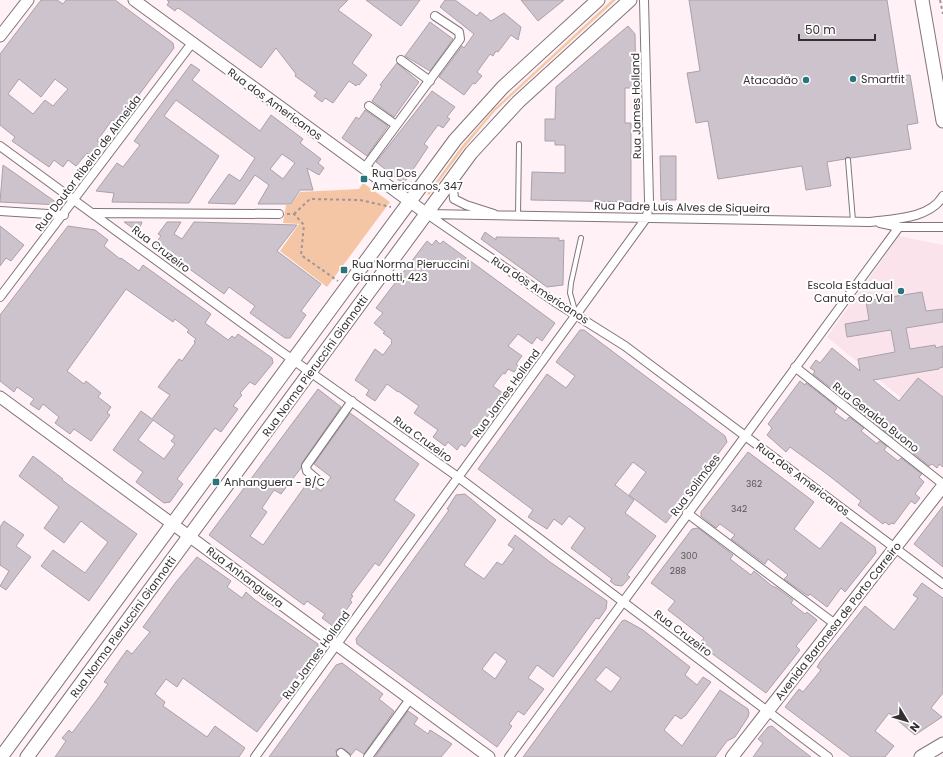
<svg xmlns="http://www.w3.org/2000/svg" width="943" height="757" font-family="Poppins,sans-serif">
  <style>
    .built { fill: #fae3ea }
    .green { fill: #f5c6a5 }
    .building { fill: #ccc3cc; stroke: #aaa1aa; fill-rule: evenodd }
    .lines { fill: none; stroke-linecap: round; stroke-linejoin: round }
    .service-casing { stroke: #817579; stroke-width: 6 }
    .minor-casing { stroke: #817579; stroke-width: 10 }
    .tertiary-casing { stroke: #817579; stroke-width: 13 }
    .secondary-casing { stroke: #817579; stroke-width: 14 }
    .primary-casing { stroke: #817579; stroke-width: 15 }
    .path { stroke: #a09598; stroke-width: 2; stroke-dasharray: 3 3; stroke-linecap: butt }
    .service { stroke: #fff; stroke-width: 4 }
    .minor { stroke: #fff; stroke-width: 8 }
    .tertiary { stroke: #fff; stroke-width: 11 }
    .secondary { stroke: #fff; stroke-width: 12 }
    .primary { stroke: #fff; stroke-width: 13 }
    .poi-dot { fill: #2a747c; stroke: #fff; stroke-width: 1.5 }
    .labels { text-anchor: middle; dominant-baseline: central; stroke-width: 4; stroke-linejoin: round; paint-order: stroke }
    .number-label { font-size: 9px; fill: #5b5458 }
    .poi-label { font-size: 11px; fill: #352f31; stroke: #fff; text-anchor: start }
    .street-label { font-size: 11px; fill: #352f31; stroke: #fff }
  </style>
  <rect width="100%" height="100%" fill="#fff1f5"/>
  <path class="built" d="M899 236 943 245V432L827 337Z"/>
  <path class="green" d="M612 0H616L495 111 464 148 429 195 427 194 462 146 494 109Z
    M363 183 390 202 327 287 280 251 299 224 283 223 286 205H291L300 192 359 189Z"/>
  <path class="building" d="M41 0H57L63 4 66 0H115L173 43 174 48 117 124 112 120 97 141 102 144 92 157 87 153 76 166 68 160 63 167 54 160 49 167 12 141 15 137 0 125V54ZM19 79 41 97 55 79 68 89 53 106 45 100 33 114 8 94Z
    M167 0H348L338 10 372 35 352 63 367 75 359 85 357 84 356 86 349 81 333 103 325 98 322 102 314 96 317 92 295 76 296 74 276 48 261 68 180 9 177 8 175 11 167 5 169 2Z
    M366 0H420L401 26Z
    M445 0H455L477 16 480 12 491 21 504 13 521 27 518 40 511 35 498 52 496 51 493 56 490 54 477 72 482 76 475 84 473 83 464 95 439 77 462 46 464 48 474 34 440 7Z
    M521 0H564L538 21Z
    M689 0H887L899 76 910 75 918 123 907 125 911 149 851 158 847 157 845 159 827 162 831 186 806 190 802 166 718 179 708 121 696 123 687 73 700 71Z
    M430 22 453 39 430 71 405 56Z
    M628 26 635 34 636 88H625V123H631V202L531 200 532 172 565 173V145H555V141H545V119H555L556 87Z
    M397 63 419 82 394 117 372 101 382 86 380 85 383 81Z
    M191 64 200 70 192 80 260 131 271 115 303 139 300 143 321 159 318 163 324 168 319 175 307 168 313 190H300L291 204H258L269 185 255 175 235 204 208 203 229 174 240 181 255 158 176 100 164 116 219 156 189 203 112 202 114 193 96 191 117 163 123 167 140 145 134 141ZM282 154 295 163 283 179 270 169Z
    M432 91 455 107 447 117 450 119 443 128 438 125 424 144 428 147 406 180 400 181 376 162Z
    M365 110 388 126 367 156 342 138 356 117 359 119Z
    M660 156H676V200H661Z
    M3 165 60 205 0 202Z
    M124 222H142L139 230 134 229Z
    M167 222H181L174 234 182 239 194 222 297 225 277 251 321 284 301 311 306 315 290 338H285L250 313 255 306 229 287 224 294 155 244 161 236 158 234Z
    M0 226 24 245 11 261 6 258 0 266Z
    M68 226 95 230 108 240 104 246 120 259 121 258 139 271 143 265 211 314 205 323 228 340 232 336 235 338 238 334 272 358 273 363 255 385 250 382 240 393 242 395 233 406 238 409 221 432 215 428 177 479 183 484 170 502 164 503 136 482 143 472 113 450 141 411 152 419 170 395 158 387 179 359 182 361 195 343 194 341 196 339 187 332 189 330 175 319 173 322 126 289 67 371 84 384 86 381 101 393 98 397 111 407 107 413 110 415 91 441 74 429 70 434 55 423 59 417 43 404 39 410 30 404 34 399 17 387 14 392 0 381V315ZM153 420 175 436 171 441 175 444 164 459 138 440Z
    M485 232 496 240V237L559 238V241L564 240 563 285 547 287 481 239Z
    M436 240 440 244 443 241 555 323 542 341 537 337 532 344 518 334 508 346 522 356 516 364 519 366 514 372 508 369 505 374 503 373 493 386 504 394 465 447 461 444 457 450 448 442 445 446 433 437 438 430 414 413 419 406 398 391V392L387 384 375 401 366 395 369 390 355 380 375 349 383 355 392 343 391 342 392 340 383 333 385 332 374 323 383 313 376 308 427 241 432 245Z
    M922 292 926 311 943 309V322L906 328 910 349 935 345 936 348 943 346V367L939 368V369L873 380 899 401 918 378 943 397V467L939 464 937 468 932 464 929 466 913 453 916 449 913 446 901 436 897 440 893 438 857 409 854 406 856 403 843 391 840 395 813 374 815 371 810 368 816 360 820 363 832 348 860 371 858 359 895 352 891 330 847 337 845 324 869 320 866 301Z
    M580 330H584L725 436 727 442 666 523 629 495 646 472 633 462 615 485 634 500 625 513 656 536 627 575 630 577 622 586 615 585 610 581 612 579 571 548 585 528 569 516 562 525 554 519 547 529 528 517 533 510 478 469 547 374 566 388 575 376 556 362Z
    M800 381 805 385 806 383 833 404 837 408 834 412 846 421 849 417 864 428 861 431 877 444 879 441 887 446 884 450 898 461 901 458 922 474 919 477 924 482 915 494 920 498 915 504 911 501 894 524 892 523 889 525 885 522 883 524 858 505 861 501 827 474 790 447 786 452 767 435 772 428 768 424Z
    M318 389 341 407 302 463 301 468 281 494 274 490 262 508 267 512 250 536 263 545 308 482 321 491 331 477 314 464 350 413 419 464 394 500 415 515 379 566 375 563 351 595 353 596 350 600 352 602 334 627 322 618 325 614 307 601 304 605 209 535Z
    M748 452 814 502 794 529 820 549 841 522 875 547 876 553 845 592 841 588 827 607 810 594 808 596 784 579 788 575 768 559 765 564 731 539 735 535 720 524 716 528 701 516V512Z
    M33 456 63 479 62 480 137 534 89 601 41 566 53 550 85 573 108 542 81 521 64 543 44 528 59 507 19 476Z
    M465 494 496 520 464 565 484 579 497 562 502 565 514 549 508 545 515 535 550 562 607 601 606 609 599 619 596 618 553 677 537 665 528 678 544 689 524 715 518 711 509 724 512 726 497 747 357 644 356 639 449 510 447 509 456 495ZM495 652 507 661 495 679 482 669Z
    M943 506V567L914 544Z
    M4 521 24 535 16 546 31 557 6 590 0 586 9 571 0 565V527Z
    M698 528 733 555 730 559 751 575 754 571 772 586 777 588 793 600 791 603 805 614 807 612 817 620 796 646 800 650 766 693 699 644 704 638 668 610 675 601 651 583 692 529Z
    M197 557 231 581 227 587 242 598 246 592 255 600 318 644V650L257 732 183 678 177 687 166 679 155 694 165 702 163 706 207 737 215 726 245 748 239 757H55L66 741 62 738 69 730 72 733 99 697 108 684 104 682 127 650 132 654 150 632 143 627 176 582Z
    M922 583 943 598V693L931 708 942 717 915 735 889 713 875 731 894 746 885 757H851L785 707 799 689 803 692 821 670 817 667 820 662 865 606 894 630 918 598 913 595Z
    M625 620 643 630 690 667 685 675 697 685 703 677 711 682 686 715 681 719 675 715 664 730 682 746 720 690 748 709 749 713 748 717 735 737 727 741 715 757H523L622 621ZM606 667 621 678 611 692 595 680Z
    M342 663 383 694 379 699 394 711 364 754 356 749 351 755 341 748 336 750 337 757H269L336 665Z
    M408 711 418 718 414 724 428 734 430 730 452 744 441 757H375Z
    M772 726 785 737 811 757H753L763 743 758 739 768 727Z"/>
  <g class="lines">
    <g class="service-casing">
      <path id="service" d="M848 160 853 221
        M518 215 519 144
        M576 314 570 293 571 283 581 238"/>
    </g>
    <g class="minor-casing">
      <path id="minor" d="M401 60 430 81
        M369 106 396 125
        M0 146 279 350 458 477 828 757
        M364 169 460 39 459 32 435 16
        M455 179 453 188 454 199 466 205 494 214
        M0 211 64 215
        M94 213 279 214
        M427 214 555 302 625 346 943 584
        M427 214 870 222C893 219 930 219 943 196
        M880 223 899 227H943
        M0 297 192 43
        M795 367 943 484
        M319 481 307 471 306 466 352 401
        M687 513 835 624
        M341 753 346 757
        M255 757 647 217 649 201 644 0
        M368 757 410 699
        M509 757 899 227"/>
    </g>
    <g class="tertiary-casing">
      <path id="tertiary" d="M134 0 427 214
        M0 36 28 0
        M0 397 489 757"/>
    </g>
    <g class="secondary-casing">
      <path id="secondary" d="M732 757 943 486"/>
    </g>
    <g class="primary-casing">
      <path id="primary" d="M922 0 943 121
        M1 757 455 140 503 87 598 0
        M27 757 471 153 518 102 630 0
        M921 757 943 744"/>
    </g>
    <path class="path" d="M940 0 943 14
      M287 214H294L304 225 301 255 338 281
      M294 214 310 199 360 200 391 207"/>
    <use href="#service" class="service"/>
    <use href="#minor" class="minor"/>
    <use href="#tertiary" class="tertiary"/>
    <use href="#secondary" class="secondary"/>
    <use href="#primary" class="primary"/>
  </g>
  <g class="poi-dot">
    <circle cx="853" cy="79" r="4"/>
    <circle cx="806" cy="80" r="4"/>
    <rect x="360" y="175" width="8" height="8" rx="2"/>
    <rect x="340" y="266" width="8" height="8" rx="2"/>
    <circle cx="901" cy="291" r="4"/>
    <rect x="212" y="478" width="8" height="8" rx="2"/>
  </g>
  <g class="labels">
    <g class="number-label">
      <text x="754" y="484">362</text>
      <text x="739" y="509">342</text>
      <text x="689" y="556">300</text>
      <text x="678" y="571">288</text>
    </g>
    <g class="poi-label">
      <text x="861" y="79">Smartfit</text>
      <text x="798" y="80" text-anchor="end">Atacadão</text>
      <text x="372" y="173">Rua Dos<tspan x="372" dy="13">Americanos, 347</tspan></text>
      <text x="352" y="264">Rua Norma Pieruccini<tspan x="352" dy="13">Giannotti, 423</tspan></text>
      <text x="893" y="285" text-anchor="end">Escola Estadual<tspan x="893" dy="13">Canuto do Val</tspan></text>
      <text x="224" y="482">Anhanguera - B/C</text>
    </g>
    <g class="street-label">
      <text transform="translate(275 104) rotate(36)">Rua dos Americanos</text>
      <text transform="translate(636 106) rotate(-91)">Rua James Holland</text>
      <text transform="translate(88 163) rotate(-53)">Rua Doutor Ribeiro de Almeida</text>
      <text transform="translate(682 207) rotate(1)">Rua Padre Luís Alves de Siqueira</text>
      <text transform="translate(161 249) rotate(37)">Rua Cruzeiro</text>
      <text transform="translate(540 290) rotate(33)">Rua dos Americanos</text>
      <text transform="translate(315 366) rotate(-54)">Rua Norma Pieruccini Giannotti</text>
      <text transform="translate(506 393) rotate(-54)">Rua James Holland</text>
      <text transform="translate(876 417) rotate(38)">Rua Geraldo Buono</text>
      <text transform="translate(423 439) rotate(36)">Rua Cruzeiro</text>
      <text transform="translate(803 479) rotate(37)">Rua dos Americanos</text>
      <text transform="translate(695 485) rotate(-53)">Rua Solimões</text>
      <text transform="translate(245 577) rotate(37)">Rua Anhanguera</text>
      <text transform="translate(838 621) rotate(-52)">Avenida Baronesa de Porto Carreiro</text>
      <text transform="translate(123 627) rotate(-54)">Rua Norma Pieruccini Giannotti</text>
      <text transform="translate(683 633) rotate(37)">Rua Cruzeiro</text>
      <text transform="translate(316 655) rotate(-54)">Rua James Holland</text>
    </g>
  </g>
  <g transform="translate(907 721) rotate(128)" stroke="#ffffff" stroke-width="3" paint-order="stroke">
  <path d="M0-3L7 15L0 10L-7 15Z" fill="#352f31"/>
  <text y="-6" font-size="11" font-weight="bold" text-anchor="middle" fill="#352f31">N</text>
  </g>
  <path d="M799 34v6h76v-6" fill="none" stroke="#352f31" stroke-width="2"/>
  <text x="805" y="34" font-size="12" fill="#352f31" stroke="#ffffff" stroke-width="3" paint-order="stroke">50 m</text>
</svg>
